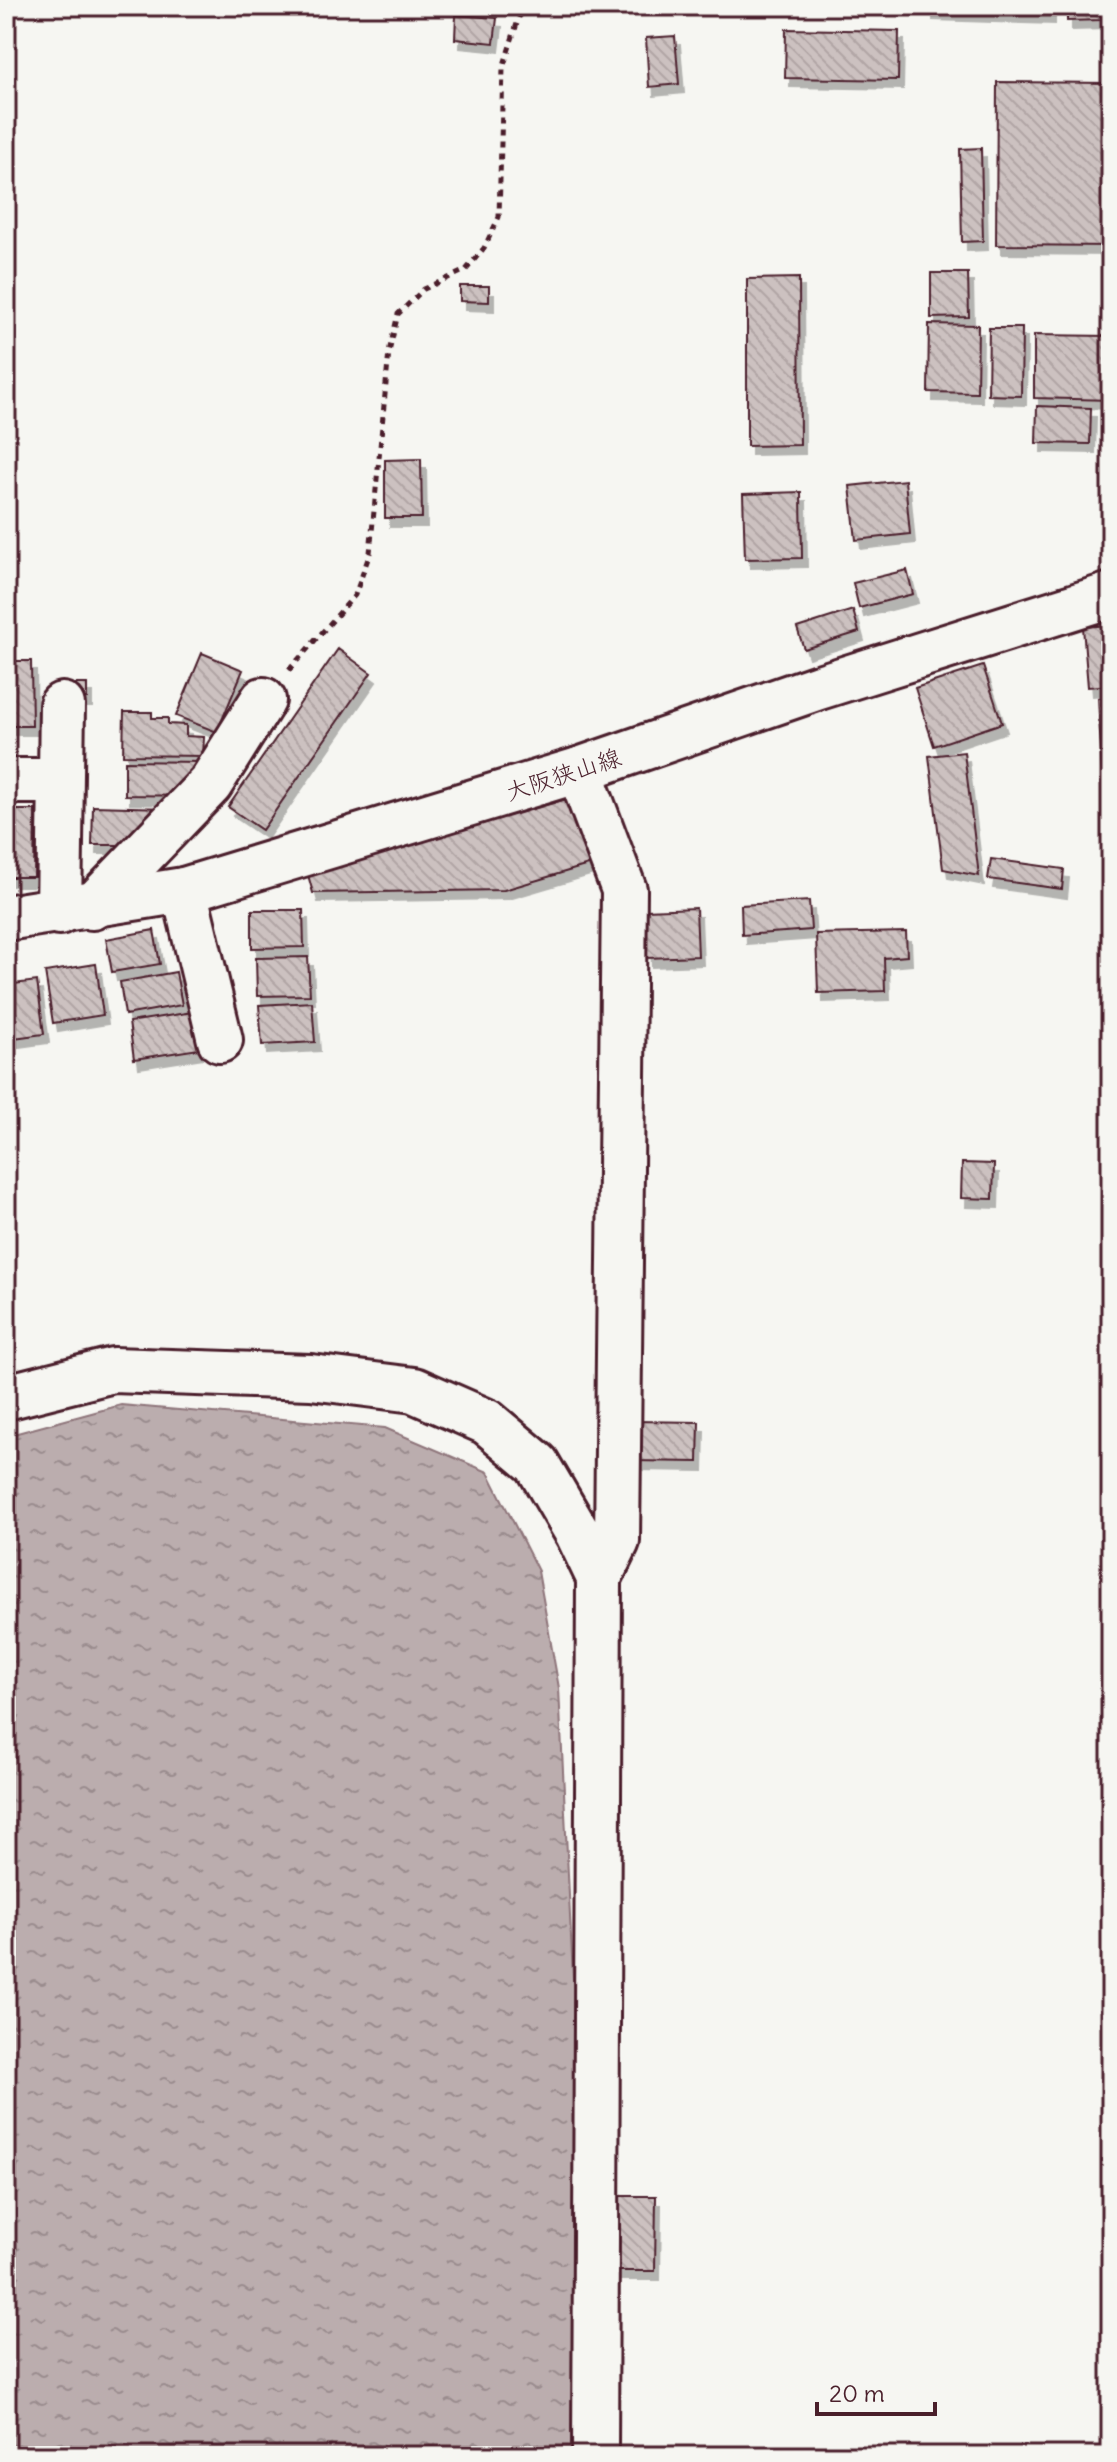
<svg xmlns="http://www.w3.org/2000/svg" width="1117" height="2462" font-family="Delius,'Klee One',sans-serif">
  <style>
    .water { fill: url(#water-ripples); stroke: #8e747a; stroke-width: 2 }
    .building { fill: url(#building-back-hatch); stroke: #4a1f2b; stroke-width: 2; filter: url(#shadow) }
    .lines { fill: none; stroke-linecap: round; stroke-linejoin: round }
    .minor-casing { stroke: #4a1f2b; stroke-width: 50 }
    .major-casing { stroke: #4a1f2b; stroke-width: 50 }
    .path { stroke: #4a1f2b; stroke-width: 5; stroke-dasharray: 6 6; stroke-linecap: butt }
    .minor { stroke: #f6f6f2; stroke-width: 44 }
    .major { stroke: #f6f6f2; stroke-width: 44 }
    .labels { text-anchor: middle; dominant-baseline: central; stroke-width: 8; stroke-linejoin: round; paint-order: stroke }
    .street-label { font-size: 24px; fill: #4a1f2b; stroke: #f6f6f2 }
  </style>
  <defs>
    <pattern id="water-ripples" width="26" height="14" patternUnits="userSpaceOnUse" patternTransform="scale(2)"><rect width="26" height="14" fill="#bbadae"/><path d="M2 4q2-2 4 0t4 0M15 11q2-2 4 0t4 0" fill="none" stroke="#9a8c8e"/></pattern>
    <pattern id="building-back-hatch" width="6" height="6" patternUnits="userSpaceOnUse" patternTransform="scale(2)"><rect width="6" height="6" fill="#ccc1c0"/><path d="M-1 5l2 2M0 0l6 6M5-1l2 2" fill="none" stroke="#b1a5a5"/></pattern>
    <filter id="shadow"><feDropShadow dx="5" dy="9" stdDeviation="0" flood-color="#0004"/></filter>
  </defs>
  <rect width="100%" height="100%" fill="#f6f6f2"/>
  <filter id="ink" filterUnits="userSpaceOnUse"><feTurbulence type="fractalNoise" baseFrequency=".0125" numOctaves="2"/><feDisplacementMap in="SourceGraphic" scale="16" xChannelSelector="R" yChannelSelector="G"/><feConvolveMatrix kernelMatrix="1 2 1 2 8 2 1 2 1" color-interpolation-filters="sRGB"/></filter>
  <g filter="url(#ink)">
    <path class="water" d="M121 1405 385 1428 488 1472 538 1571 559 1688 575 2020 571 2456H6V1436Z"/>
    <path class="building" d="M928 6H1050V15L928 11Z
      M1067 6H1102V20L1067 21Z
      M456 15 497 18 494 43 455 39Z
      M786 29 899 31 898 80 785 78Z
      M675 36 679 84 649 87 646 38Z
      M997 82 1111 83V246L996 245Z
      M981 148 983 241 962 242 960 149Z
      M931 273H968L969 317 931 318Z
      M799 278 800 445 747 446V279Z
      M460 286H489V302L460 301Z
      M929 324 978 325 977 393 928 392Z
      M989 328H1022L1021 396 988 395Z
      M1034 335 1111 336V400L1034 398Z
      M1037 406 1091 408 1090 444 1036 443Z
      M421 459 422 518H385V460Z
      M905 480 910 534 856 540 850 486Z
      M801 492 802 558 745 559 743 494Z
      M907 570 913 594 859 608 853 583Z
      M853 610 859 632 804 649 797 628Z
      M1111 625V685L1088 687 1083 627Z
      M338 649 371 673 262 830 228 807Z
      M202 653 243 670 217 732 176 716Z
      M6 661H31L32 726H6Z
      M983 666 1002 723 934 746 915 688Z
      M60 684H87V698H59Z
      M1111 697V769L1102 770 1098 698Z
      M124 712H152V718H168V724L186 725V736L204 737 203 756 123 755Z
      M964 752 979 876 943 869 929 756Z
      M125 761 201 762 191 796 125 795Z
      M583 794 602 861 504 890 313 893 308 875Z
      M93 806 166 808 139 845H92Z
      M6 810H35L34 877H6Z
      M991 859 1064 869 1062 889 988 879Z
      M809 901 811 930 742 935 741 905Z
      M696 908 698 956 647 958 645 910Z
      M252 910H303L304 947 252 948Z
      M154 930 160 964 112 972 106 939Z
      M906 932 907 956 884 958 885 991 818 993 816 934Z
      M308 957 310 995 257 996 256 958Z
      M96 964 103 1015 53 1023 45 972Z
      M176 972 182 1005 125 1015 120 982Z
      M37 981 44 1034 6 1039V985Z
      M312 1002 315 1042 262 1045 259 1005Z
      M193 1012 199 1049 134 1059 129 1022Z
      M962 1163 994 1164 993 1199 961 1198Z
      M633 1421 699 1422 698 1462 632 1461Z
      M611 2196H656L655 2271H610Z"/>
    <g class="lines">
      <g class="minor-casing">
        <path id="minor" d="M579 770 624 890 617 1541 599 1578
          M6 781H60
          M184 890 220 1040
          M92 907 210 784 263 700
          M59 912 62 705
          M6 1397 113 1370 311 1377 414 1390 487 1422 537 1464 578 1534 599 1578 595 2456"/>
      </g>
      <g class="major-casing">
        <path id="major" d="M6 918 184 890 579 770 819 687 1111 595"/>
      </g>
      <path class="path" d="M289 670 355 595 370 553 389 352 398 314 424 289 466 270 484 248 499 217 503 68 519 17 528 6"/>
      <use href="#minor" class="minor"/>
      <use href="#major" class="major"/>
    </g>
  </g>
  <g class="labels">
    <g class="street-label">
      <text transform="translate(563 774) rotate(-18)">大阪狭山線</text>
    </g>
  </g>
  <rect width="1117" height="2462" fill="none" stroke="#f6f6f2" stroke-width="32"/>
  <rect x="16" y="16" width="1085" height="2430" fill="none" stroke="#4a1f2b" stroke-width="3" filter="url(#ink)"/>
  <path d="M817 2402v12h118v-12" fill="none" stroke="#4a1f2b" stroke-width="4"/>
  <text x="829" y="2402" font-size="24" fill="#4a1f2b" stroke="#f6f6f2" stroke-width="6" paint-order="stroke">20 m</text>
</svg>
